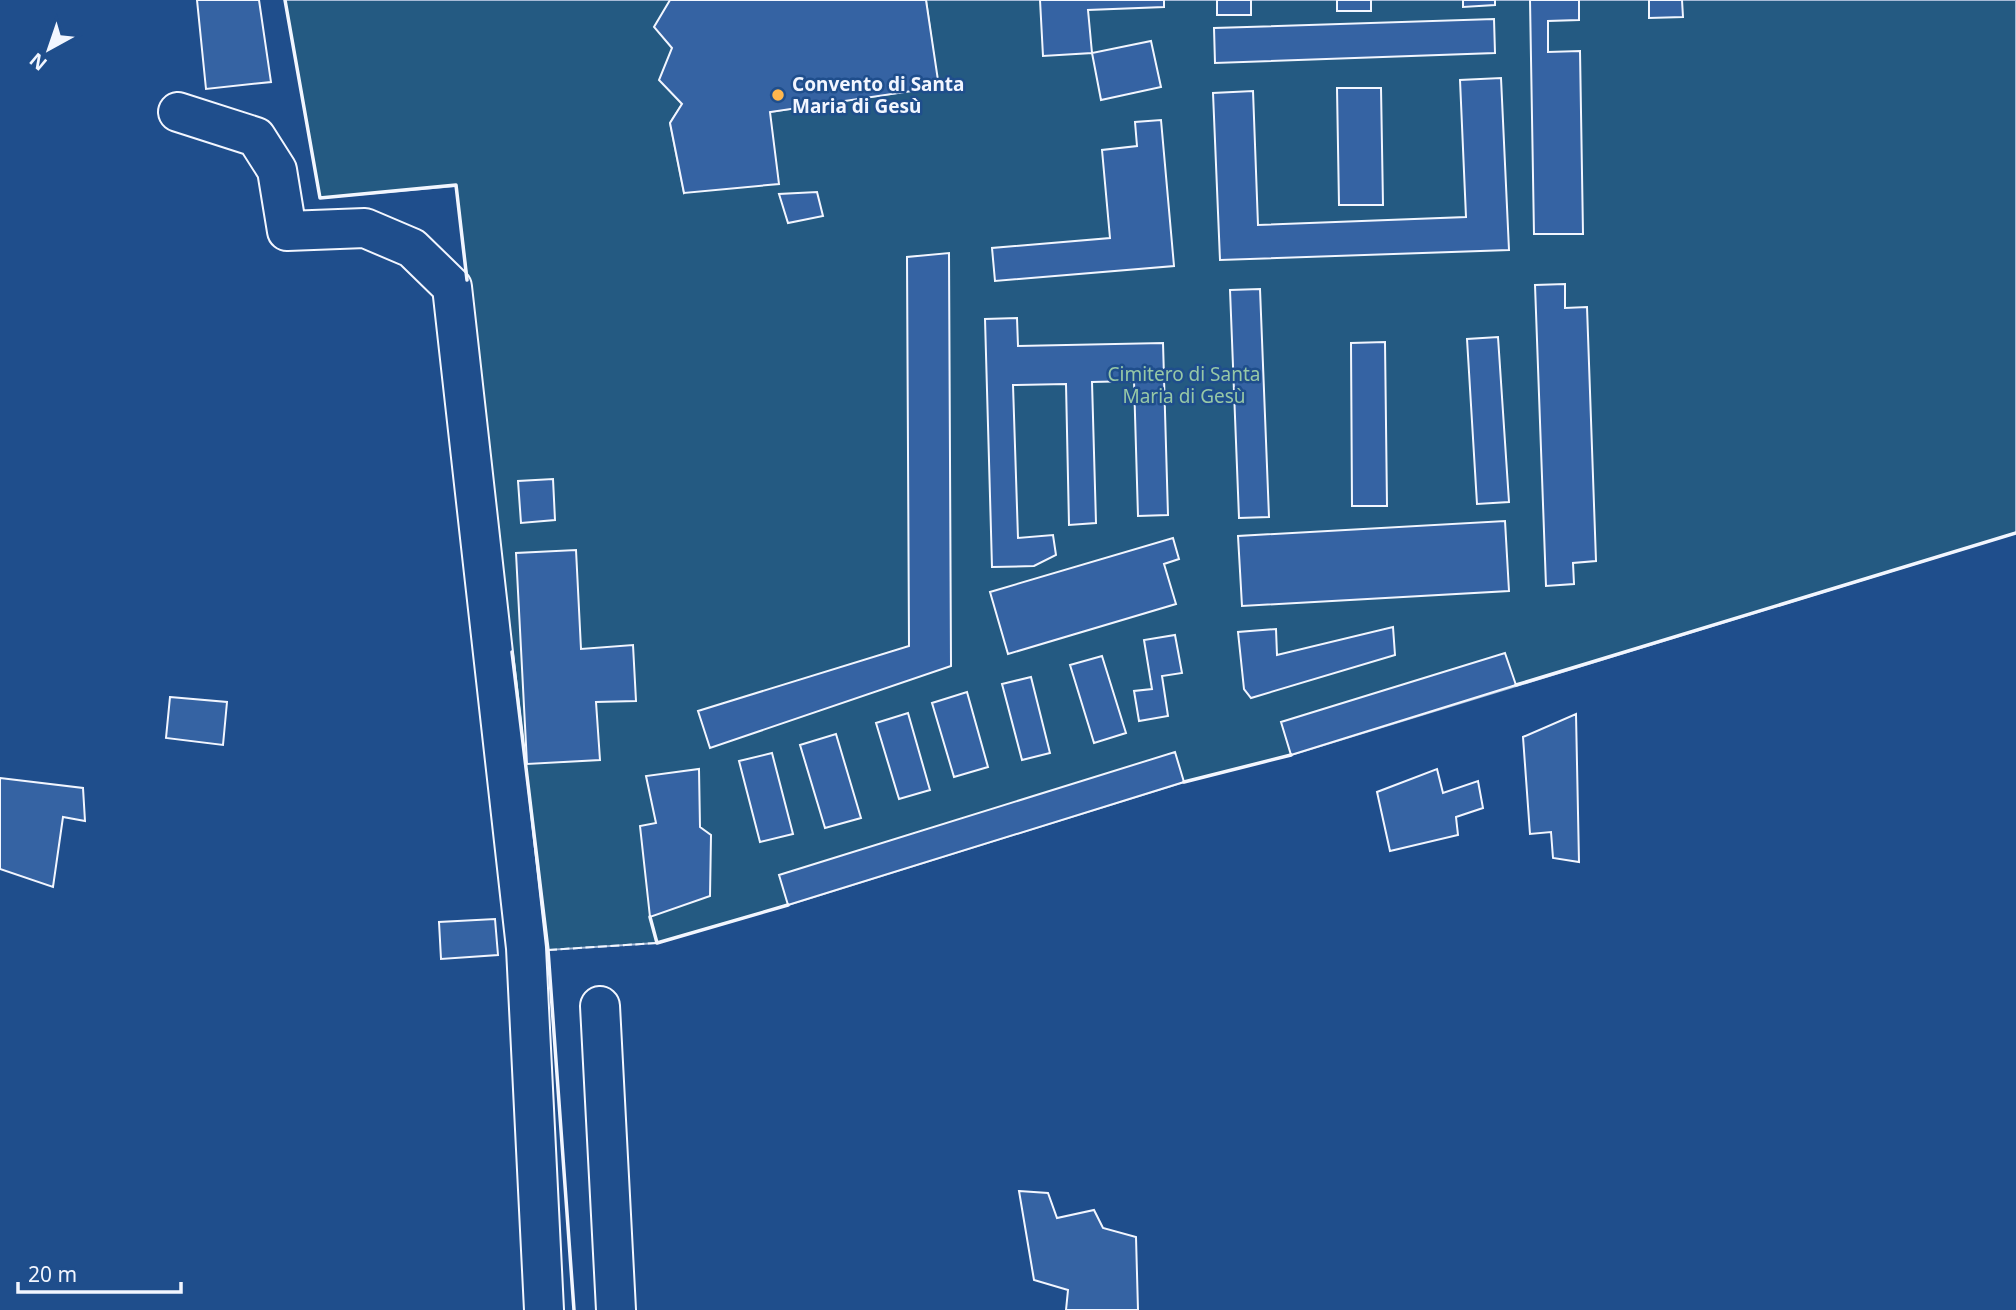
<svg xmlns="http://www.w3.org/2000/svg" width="2016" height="1310" font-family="'Noto Sans',sans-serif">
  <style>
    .green { fill: #245a82; stroke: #a8bbd7; stroke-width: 2 }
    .building { fill: #3563a3; stroke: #f2f6ff; stroke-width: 2 }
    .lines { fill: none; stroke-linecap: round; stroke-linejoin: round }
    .minor-casing { stroke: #f2f6ff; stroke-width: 42 }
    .minor { stroke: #1f4e8c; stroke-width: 38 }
    .fence { stroke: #f2f6ff; stroke-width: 2; stroke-dasharray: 9 3.5; stroke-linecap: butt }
    .wall { stroke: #f2f6ff; stroke-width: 3.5 }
    .poi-dot { fill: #ffb74d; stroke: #1f4e8c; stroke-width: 2.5 }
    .labels { text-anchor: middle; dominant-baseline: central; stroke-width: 5; stroke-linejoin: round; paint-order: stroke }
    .poi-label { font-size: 19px; font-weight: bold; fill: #f2f6ff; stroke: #1f4e8c; text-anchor: start }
    .park-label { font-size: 19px; fill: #97c8a6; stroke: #1f4e8c }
  </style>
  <rect width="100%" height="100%" fill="#1f4e8c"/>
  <path class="green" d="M285 0H670L672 48 682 104 670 123 684 193 770 112 938 87 926 0H2016V533L1291 755 1184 782 788 905 657 943 548 950 456 186 320 198Z"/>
  <path class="building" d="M197 0H259L271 82 206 89Z
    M670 0H926L939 87 770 112 779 184 684 193 670 123 682 104 659 80 672 48 654 27Z
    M1040 0H1164V7L1088 10 1092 53 1043 56Z
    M1217 0H1251V15H1217Z
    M1337 0H1371V11H1337Z
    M1463 0H1495V5L1463 7Z
    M1530 0H1579V20L1548 21V52L1580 51 1583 234H1534Z
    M1649 0H1682L1683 17 1649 18Z
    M1494 19 1495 53 1215 63 1214 28Z
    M1151 41 1161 87 1101 100 1092 53Z
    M1501 78 1509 250 1220 260 1213 93 1253 91 1258 225 1466 217 1460 80Z
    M1337 88H1381L1383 205H1339Z
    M1161 120 1174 266 995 281 992 248 1110 238 1102 150 1137 146 1135 122Z
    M817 192 823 216 788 223 779 194Z
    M949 253 951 666 710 748 698 711 909 646 907 257Z
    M1565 284V308L1587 307 1596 561 1573 563 1574 584 1546 586 1535 285Z
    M1260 289 1269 517 1239 518 1230 290Z
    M1017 318 1018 346 1163 343 1168 515 1138 516 1134 381 1092 382 1096 523 1069 525 1066 384 1013 385 1018 538 1053 535 1056 555 1034 566 992 567 985 319Z
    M1498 337 1509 502 1477 504 1467 339Z
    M1385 342 1387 506H1352L1351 343Z
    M553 479 555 520 521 523 518 481Z
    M1505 521 1509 591 1242 606 1238 536Z
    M1173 538 1179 559 1164 564 1176 604 1008 654 990 592Z
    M576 550 581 649 633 645 636 701 596 702 600 760 527 764 516 553Z
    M1393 627 1395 655 1251 698 1244 689 1238 632 1276 629 1277 655Z
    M1175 635 1182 673 1162 676 1168 716 1139 721 1134 691 1152 689 1144 640Z
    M1505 653 1516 685 1291 755 1281 722Z
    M1102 656 1126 733 1094 743 1070 665Z
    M1031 677 1050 753 1022 760 1002 684Z
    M967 692 988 767 954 777 932 703Z
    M170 697 227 702 223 745 166 738Z
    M908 713 930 790 899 799 876 723Z
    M1576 714 1579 862 1553 858 1551 832 1530 834 1523 737Z
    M836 734 861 818 825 828 800 745Z
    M1175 752 1184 782 788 905 779 875Z
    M772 753 793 834 760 842 739 761Z
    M699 769 700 827 711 835 710 896 650 917 640 826 656 823 646 776Z
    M1437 769 1443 793 1478 781 1483 808 1456 817 1458 835 1390 851 1377 792Z
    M0 778 83 788 85 821 63 817 53 887 0 869Z
    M495 919 498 955 441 959 439 922Z
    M1019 1191 1048 1193 1057 1218 1094 1210 1103 1228 1136 1237 1138 1310H1066L1068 1290 1034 1280Z"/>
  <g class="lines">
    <g class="minor-casing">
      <path id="minor" d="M178 112 256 137 277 170 287 231 365 228 412 248 452 287 526 948 544 1310
        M600 1006 616 1310"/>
    </g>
    <use href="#minor" class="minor"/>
    <path class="fence" d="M548 950 657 943"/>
    <path class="wall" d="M285 0 320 198 456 185 467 280
      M512 652 548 950 574 1310
      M1516 685 2016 533
      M1184 782 1291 755
      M650 917 657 943 788 905"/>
  </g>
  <circle class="poi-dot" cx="778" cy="95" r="7"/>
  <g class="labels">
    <g class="poi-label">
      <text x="792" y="84">Convento di Santa<tspan x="792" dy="22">Maria di Gesù</tspan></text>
    </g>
    <g class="park-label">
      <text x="1184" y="374">Cimitero di Santa<tspan x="1184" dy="22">Maria di Gesù</tspan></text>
    </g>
  </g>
  <g transform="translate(49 49) rotate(220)" stroke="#1f4e8c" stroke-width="5" paint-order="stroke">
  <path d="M0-5L12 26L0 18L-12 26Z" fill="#f2f6ff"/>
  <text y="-10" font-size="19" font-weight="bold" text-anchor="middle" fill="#f2f6ff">N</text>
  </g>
  <path d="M18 1282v10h163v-10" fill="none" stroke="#f2f6ff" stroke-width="3.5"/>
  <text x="28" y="1282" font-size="21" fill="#f2f6ff" stroke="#1f4e8c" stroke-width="5" paint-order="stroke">20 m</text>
</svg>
